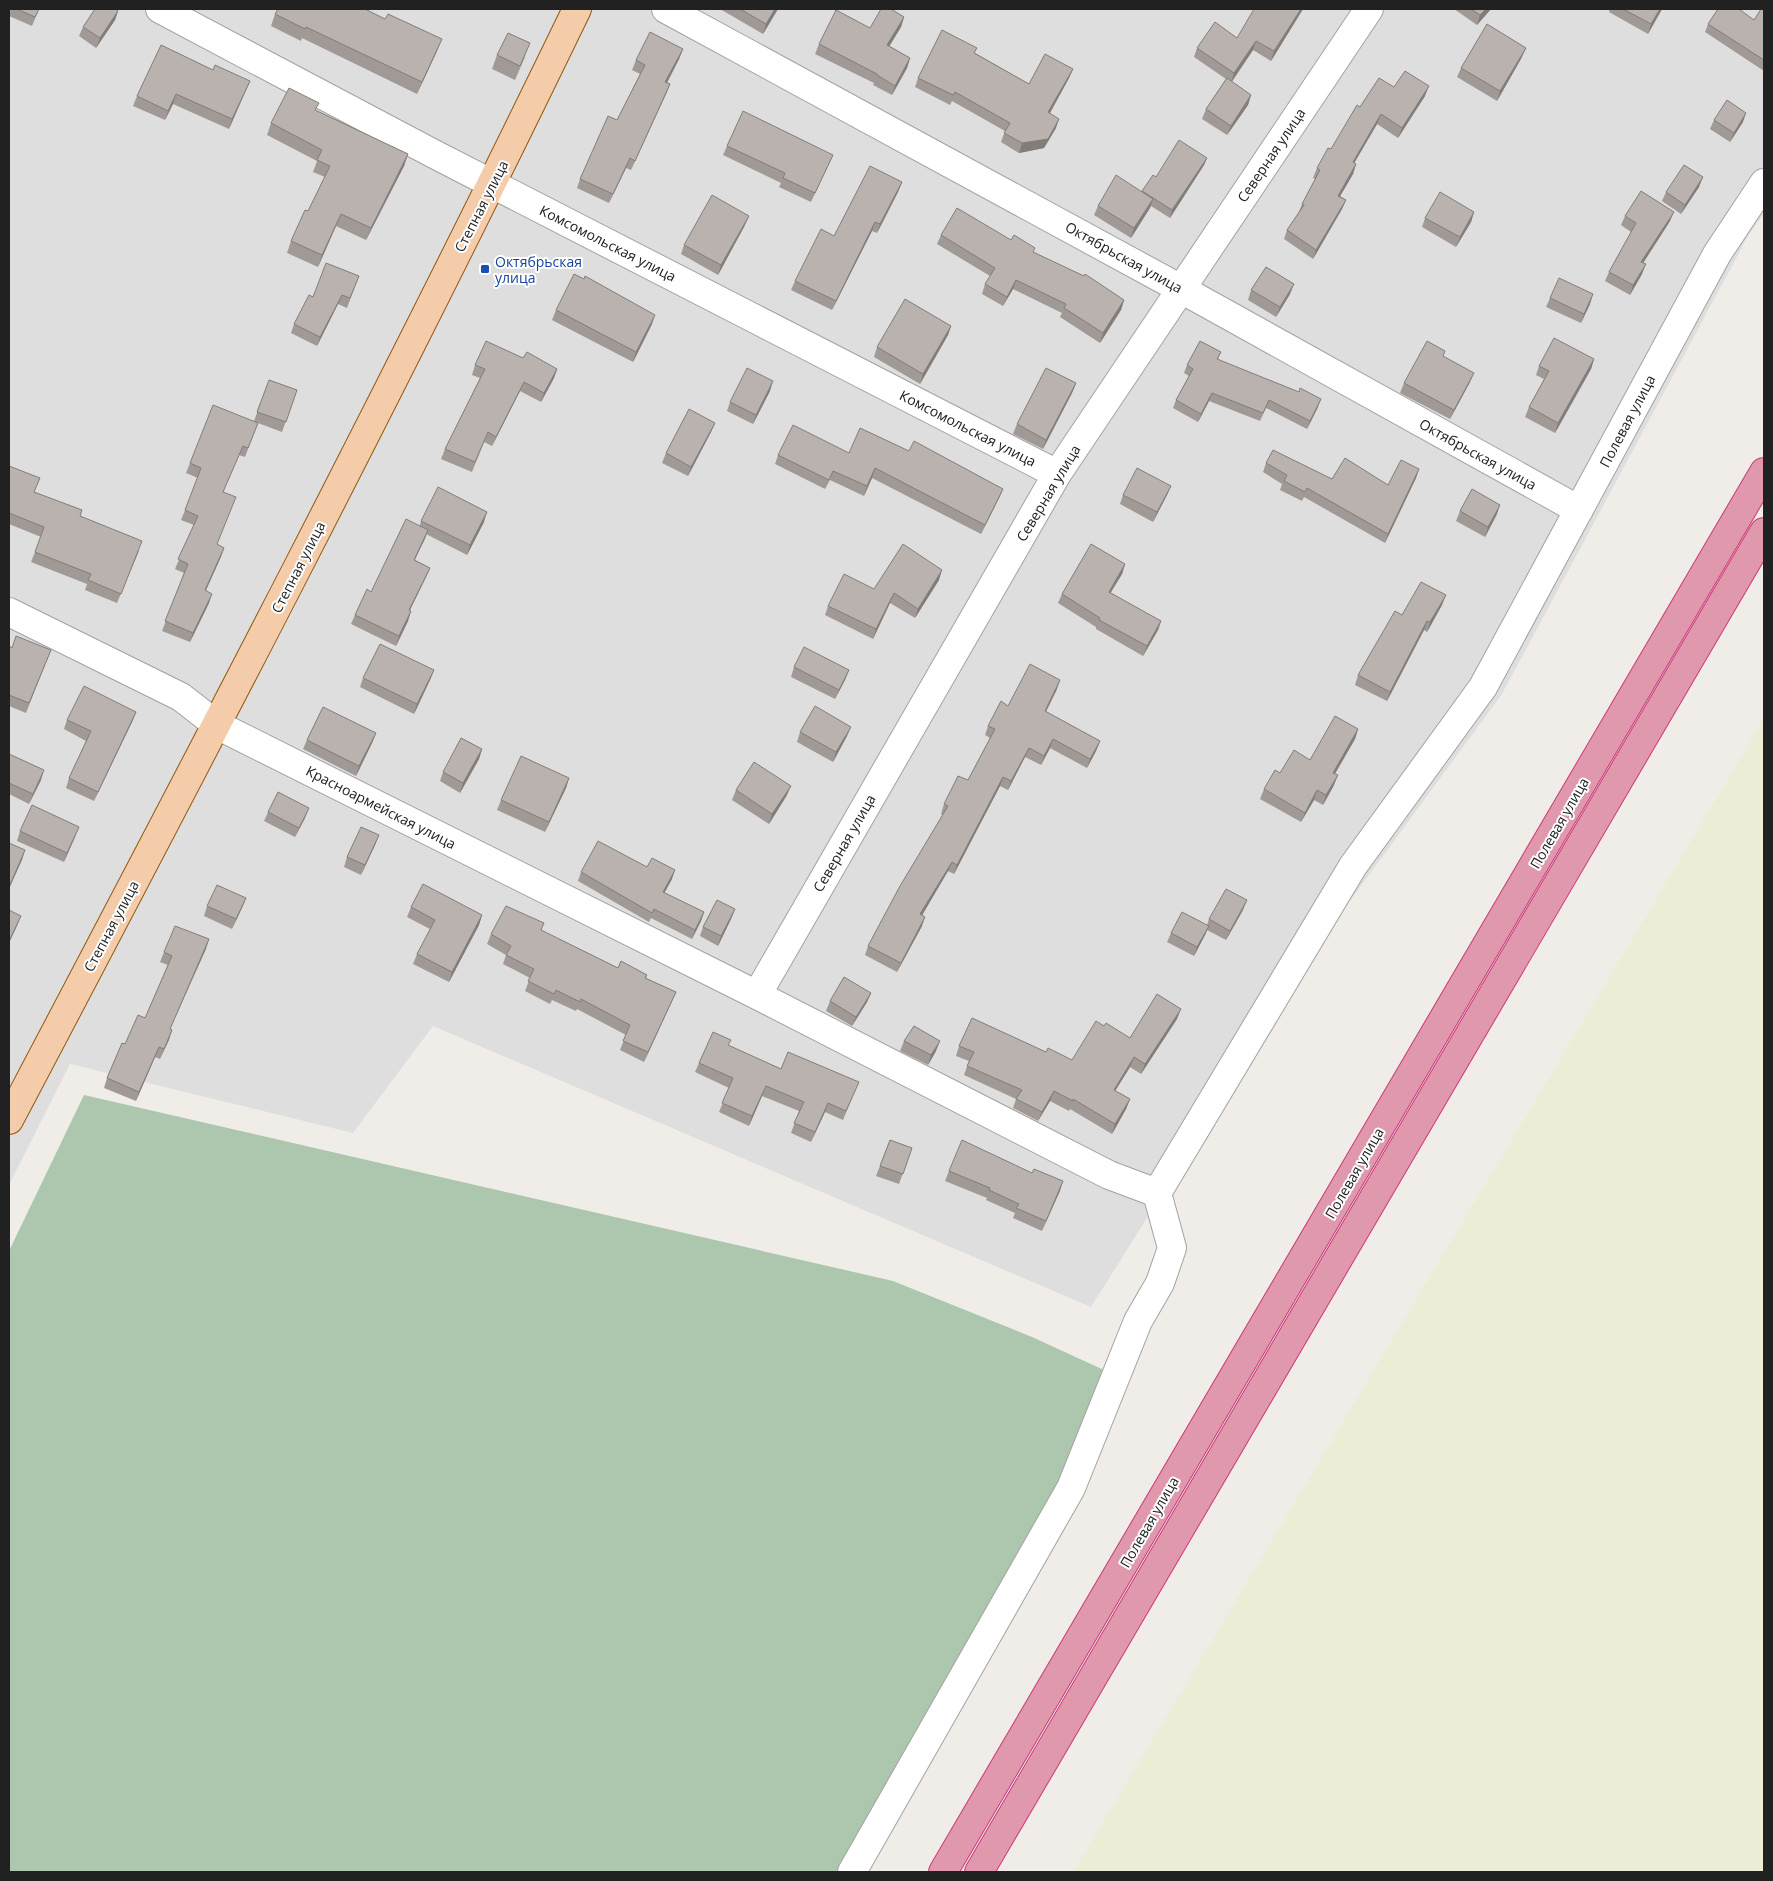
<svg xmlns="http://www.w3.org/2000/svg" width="1773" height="1881" font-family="'Open Sans',sans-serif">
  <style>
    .residential { fill: #dfdede }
    .farmland { fill: #edecd6 }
    .cemetery { fill: #acc7ad }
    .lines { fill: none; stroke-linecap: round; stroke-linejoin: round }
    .minor-casing { stroke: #a2a2a2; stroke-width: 30 }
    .major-casing { stroke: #90570e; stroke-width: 30 }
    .highway-casing { stroke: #cc397a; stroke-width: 30 }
    .minor { stroke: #fff; stroke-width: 28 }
    .major { stroke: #f4ccaa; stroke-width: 28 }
    .highway { stroke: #e098ad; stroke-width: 28 }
    .wall { fill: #a09996 }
    .shaded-wall { fill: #827d7a }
    .building { fill: #bab2ae; stroke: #827d7a }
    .transit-dot { fill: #1a4fb4; stroke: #fff; stroke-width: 2 }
    .labels { text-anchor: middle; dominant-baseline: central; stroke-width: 4; stroke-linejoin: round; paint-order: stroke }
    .street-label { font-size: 14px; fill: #212121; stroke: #fff }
    .transit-label { font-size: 14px; fill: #164399; stroke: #fff; text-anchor: start }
  </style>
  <rect width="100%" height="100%" fill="#f0ede9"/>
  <path class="residential" d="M9 9H1764V213L1747 238 1502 694 1327 932 1091 1307 433 1026 353 1133 70 1064 9 1185Z"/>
  <path class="farmland" d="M1764 719V1872H1073L1075 1869Z"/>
  <path class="cemetery" d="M84 1095 893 1281 1032 1337 1128 1381 841 1872H9V1251Z"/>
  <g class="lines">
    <g class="minor-casing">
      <path id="minor" d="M160 9 434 154 1057 474
        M666 9 1181 289 1579 510
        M9 612 181 697 217 725 757 995 1109 1175 1157 1193 1172 1248 1160 1283 1138 1321 1071 1488 852 1872
        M757 995 1057 474 1369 9
        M1157 1193 1353 866 1483 687 1717 254 1764 183"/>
    </g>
    <g class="major-casing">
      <path id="major" d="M9 1120C203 752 396 383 577 9"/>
    </g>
    <g class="highway-casing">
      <path id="highway" d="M943 1872 1764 472
        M979 1872 1764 532"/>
    </g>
    <use href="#minor" class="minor"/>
    <use href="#major" class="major"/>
    <use href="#highway" class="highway"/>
  </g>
  <path class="wall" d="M11 9H39L32 26 9 16Z
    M720 9H778L763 34Z
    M1303 9 1271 61 1253 50 1231 82 1251 95 1248 105 1227 135 1202 119 1206 109 1226 79 1194 57 1197 48 1237 38Z
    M1454 9H1491L1477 25Z
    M1610 9H1662L1648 34 1609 12Z
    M1764 9V71L1705 32 1708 24 1754 20Z
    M118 11 115 20 96 48 79 36 83 27Z
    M275 14 437 51 417 94 302 38 301 41 271 26Z
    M904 17 901 27 889 46 910 58 907 68 892 95 873 85 874 83 815 54 819 44Z
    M683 49 679 59 667 83 670 84 666 94 631 170 626 168 609 203 577 188 580 179 617 120 640 74 632 70 636 60Z
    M975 53 1029 84 1073 69 1069 78 1050 113 1056 128 1044 148 1019 153 1001 142 1005 131 952 101 950 105 915 87 918 78Z
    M497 55 525 57 515 80 492 69Z
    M1522 57 1497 101 1457 77 1461 68Z
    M250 81 229 129 173 104 165 120 133 106 137 96Z
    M1394 87 1425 96 1398 138 1377 124 1354 163 1356 164 1353 174 1340 196 1346 200 1342 209 1313 259 1284 239 1287 230 1298 214 1302 204 1315 179 1313 178 1317 168 1331 149 1360 107Z
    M316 111 408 154 404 166 366 240 336 226 318 267 287 253 291 241 308 211 325 177 313 172 317 161 267 135 271 123Z
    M1714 120 1743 122 1730 142 1710 129Z
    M727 146 833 155 829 164 811 202 779 187 781 183 723 155Z
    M1207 158 1204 165 1170 218 1151 206 1131 238 1094 215 1098 206 1142 192 1156 177Z
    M902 182 898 192 877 233 872 231 832 310 791 290 795 281 834 236Z
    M1699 187 1681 214 1662 201 1666 192Z
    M1474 212 1471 222 1456 247 1422 227 1425 218Z
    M1625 216 1670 221 1643 263 1642 274 1630 295 1605 281 1609 272 1631 232 1621 225Z
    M745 225 718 275 681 254 684 245Z
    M941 235 1011 240 1124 300 1121 310 1100 343 1060 317 1062 313 1013 289 1003 306 982 294 985 284 990 276 937 244Z
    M359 276 347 308 338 304 317 346 291 333 294 324 313 297Z
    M1251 290 1290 294 1276 317 1248 300Z
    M1550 298 1590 304 1581 323 1546 307Z
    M556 310 652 324 633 362 552 320Z
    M951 326 948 335 920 384 874 357 877 347Z
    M1221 352 1218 359 1318 407 1307 429 1266 408 1260 421 1209 401 1198 422 1173 408 1176 400 1189 376 1184 373 1187 365Z
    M523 358 557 369 554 378 541 402 520 391 492 446 484 442 472 472 441 459 445 449 480 378 472 375 475 365Z
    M1594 359 1591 369 1555 433 1525 417 1529 407 1544 379 1536 375 1539 366Z
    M269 380 297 390 282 432 258 423 245 457 239 455 223 492 217 544 224 548 206 590 209 603 190 642 162 631 184 573 175 569 194 525 181 520 198 478 186 473 190 463 254 421Z
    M1470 382 1450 419 1400 393 1404 383Z
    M1076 383 1072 393 1043 449 1013 434 1017 424Z
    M770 391 753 424 727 411 730 402Z
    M715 423 711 432 688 476 662 463 666 453Z
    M909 451 1003 489 999 498 981 534 872 478 864 496 830 480 825 489 775 464 778 455Z
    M1266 463 1332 479 1388 485 1419 469 1416 478 1385 543 1304 497 1302 501 1280 490 1282 484 1263 472Z
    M9 466 35 492 80 516 139 551 117 603 85 590 87 584 31 562 41 537 9 524Z
    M1171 486 1167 495 1153 522 1120 504 1123 495Z
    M1460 511 1497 514 1485 537 1456 521Z
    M421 521 484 522 467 555 426 534 415 560 430 568 426 577 410 610 411 611 408 621 396 646 351 624 355 615 420 525Z
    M1125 564 1122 574 1110 593 1161 621 1158 630 1143 656 1096 629V627L1058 603 1062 594Z
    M939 580 915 618 890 603 873 639 825 615 828 606 874 589Z
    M1442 605 1427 632 1424 630 1387 701 1355 685 1358 675 1402 615Z
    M9 646 12 648 51 650 26 713 9 706Z
    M794 667 849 670 845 680 835 699 791 677Z
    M434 670 430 680 414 714 360 687 363 678Z
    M1057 689 1046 712 1100 741 1096 751 1087 768 1050 748 1041 765 1025 757 1008 790 1000 786 954 874 948 871 922 915V926L897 972 865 955 868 946 943 815 941 814 944 804 968 780 990 738 985 735 988 726 1008 706Z
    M136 712 132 722 94 801 66 788 69 778 86 741 64 729 67 720Z
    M1358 729 1355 739 1335 774 1334 785 1323 805 1314 800 1301 822 1260 799 1264 789 1280 773 1310 760Z
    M800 732 847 736 833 762 797 742Z
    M376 733 372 743 356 776 303 749 307 740Z
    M482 749 479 759 460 793 440 781 443 772Z
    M9 755 41 780 29 804 9 794Z
    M569 778 566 788 545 832 497 810 501 800Z
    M736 790 787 795 769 824 732 800Z
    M268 812 305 818 295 837 264 821Z
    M20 831 75 837 64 862 17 841Z
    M379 835 375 845 361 875 344 867 347 857Z
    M647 867 672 879 664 893 704 912 701 921 692 939 651 918 649 922 578 881 581 872Z
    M246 898 232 929 204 916 207 906Z
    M411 907 482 915 479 925 449 982 413 964 417 954 430 929 407 917Z
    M735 909 731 919 718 946 700 936 703 927Z
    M1243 910 1226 940 1207 930 1205 935 1194 956 1167 942 1171 933 1207 925 1209 919Z
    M541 931 618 968 647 975 646 978 676 992 672 1001 644 1062 620 1050 626 1035 577 1009 576 1011 552 1000 550 1004 525 991 530 978 503 964 506 955 487 944 491 934Z
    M209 939 170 1029 172 1030 160 1059 155 1057 136 1101 104 1088 107 1078 125 1044 145 1018 168 965 160 962 164 952Z
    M871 993 867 1002 852 1026 826 1011 830 1001Z
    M1177 1019 1141 1074 1130 1067 1115 1091 1130 1099 1126 1109 1112 1134 1070 1109 1069 1111 1050 1101 1038 1121 1013 1108 1016 1099 964 1075 969 1061 956 1056 959 1046 1046 1052 1072 1060 1104 1026 1130 1038Z
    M904 1041 936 1051 928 1065 900 1051Z
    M729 1046 781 1069 855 1091 843 1120 825 1112 811 1142 791 1133 799 1111 762 1096 749 1126 719 1112 729 1088 695 1072 699 1063Z
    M890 1140 912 1148 899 1184 876 1176Z
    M949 1171 1032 1173 1063 1181 1042 1231 1013 1218 1015 1213 986 1200 987 1198 945 1181Z"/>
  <path class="shaded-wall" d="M775 9H778L763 34 766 24Z
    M1301 9H1303L1271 61 1274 51Z
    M1486 9H1491L1477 25 1480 15Z
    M1660 9H1662L1648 34 1651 24Z
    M118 11 115 20 96 48 100 38Z
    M904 17 901 27 884 55 887 45Z
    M442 39 437 51 417 94 422 82Z
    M1256 41 1253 50 1231 83 1234 73Z
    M1526 48 1522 57 1497 101 1500 91Z
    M683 49 679 59 662 92 665 82Z
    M910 58 907 68 892 95 895 86Z
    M1073 69 1069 78 1045 122 1048 112Z
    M250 81 246 90 229 129 232 119Z
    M670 84 666 94 631 170 635 161Z
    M1429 86 1425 96 1398 138 1402 128Z
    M176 94 173 104 165 120 168 111Z
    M1251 95 1248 105 1227 135 1231 126Z
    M1746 113 1743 122 1730 142 1734 133Z
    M1381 114 1377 124 1349 172 1353 162Z
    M1059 119 1056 128 1044 148 1019 153 1022 143Z
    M408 154 404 166 366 240 371 228Z
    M630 158 626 168 609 203 613 194Z
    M1207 158 1204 165 1170 218 1172 210Z
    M1356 164 1353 174 1335 205 1338 196Z
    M1703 177 1699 187 1681 214 1685 205Z
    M902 182 898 192 877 233 880 224Z
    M1153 199 1150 208 1131 238 1134 228Z
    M1346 200 1342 209 1313 259 1316 250Z
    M1474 212 1471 222 1456 247 1460 237Z
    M1674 212 1670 221 1638 271 1641 262Z
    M341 214 336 226 318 267 322 255Z
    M749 216 745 225 718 275 721 265Z
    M875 222 872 231 832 310 836 301Z
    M1646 264 1642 274 1630 295 1633 285Z
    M1016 280 1013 289 1003 306 1007 297Z
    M1294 284 1290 294 1276 317 1280 307Z
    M1593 294 1590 304 1581 323 1584 314Z
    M342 295 338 304 317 346 320 337Z
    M1124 300 1121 310 1100 343 1103 333Z
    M655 315 652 324 633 362 636 352Z
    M951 326 948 335 920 384 923 374Z
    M1594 359 1591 369 1555 433 1558 423Z
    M557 369 554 378 541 402 544 393Z
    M1474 373 1470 382 1450 419 1454 410Z
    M773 381 770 391 753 424 756 415Z
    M524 382 520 391 492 446 496 437Z
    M1076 383 1072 393 1043 449 1046 440Z
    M1212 393 1209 401 1198 422 1201 414Z
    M1321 399 1318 407 1307 429 1310 421Z
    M715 423 711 432 688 476 691 467Z
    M875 468 872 478 864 496 867 486Z
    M1419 469 1416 478 1385 543 1388 534Z
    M1171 486 1167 495 1153 522 1157 512Z
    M1003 489 999 498 981 534 985 525Z
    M1500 505 1497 514 1485 537 1488 527Z
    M487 512 484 522 467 555 470 545Z
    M428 530 425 539 410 569 414 560Z
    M224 548 221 557 202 599 205 590Z
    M1125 564 1122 574 1105 602 1109 592Z
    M430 568 426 577 405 620 409 610Z
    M942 570 939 580 915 618 918 609Z
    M894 593 890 603 873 639 876 629Z
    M212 594 209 603 190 642 193 633Z
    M1446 595 1442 605 1427 632 1430 622Z
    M411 611 408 621 396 646 399 636Z
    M1161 621 1158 630 1143 656 1147 646Z
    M1427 621 1424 630 1387 701 1390 692Z
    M434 670 430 680 414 714 417 704Z
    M849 670 845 680 835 699 839 690Z
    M1060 680 1057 689 1041 721 1045 711Z
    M136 712 132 722 94 801 98 792Z
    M851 727 847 736 833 762 836 752Z
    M1358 729 1355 739 1330 782 1333 773Z
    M376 733 372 743 356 776 359 766Z
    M1053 739 1050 748 1041 765 1044 756Z
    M1100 741 1096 751 1087 768 1090 759Z
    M1029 748 1025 757 1008 790 1011 781Z
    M482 749 479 759 460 793 463 783Z
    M44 770 41 780 29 804 33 794Z
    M1338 775 1334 785 1323 805 1326 795Z
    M1003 777 1000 786 954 874 957 865Z
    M569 778 566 788 545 832 549 822Z
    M791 786 787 795 769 824 772 814Z
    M1317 790 1314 800 1301 822 1305 813Z
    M309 808 305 818 295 837 299 828Z
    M79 827 75 837 64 862 67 853Z
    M379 835 375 845 361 875 365 865Z
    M25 850 22 860 9 889V887Z
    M952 862 948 871 917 924 920 914Z
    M675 870 672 879 660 901 663 892Z
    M246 898 242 908 232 929 236 919Z
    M1247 900 1243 910 1226 940 1230 931Z
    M735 909 731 919 718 946 721 936Z
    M704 912 701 921 692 939 695 930Z
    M482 915 479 925 449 982 452 972Z
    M21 916 17 926 9 943V941Z
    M925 917 922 926 897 972 901 963Z
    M1209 926 1205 935 1194 956 1197 947Z
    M209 939 206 949 166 1038 170 1029Z
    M676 992 672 1001 644 1062 648 1052Z
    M871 993 867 1002 852 1026 856 1017Z
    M1181 1009 1177 1019 1141 1074 1145 1064Z
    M172 1030 169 1040 160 1059 164 1049Z
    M940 1041 936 1051 928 1065 931 1055Z
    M159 1047 155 1057 136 1101 139 1092Z
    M1134 1057 1130 1067 1110 1099 1114 1090Z
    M766 1086 762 1096 749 1126 752 1116Z
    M1054 1091 1050 1101 1038 1121 1042 1112Z
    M1130 1099 1126 1109 1112 1134 1115 1124Z
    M828 1103 825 1112 811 1142 815 1132Z
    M1063 1181 1060 1191 1042 1231 1046 1221Z"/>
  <path class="building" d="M17 9H39L35 17Z
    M95 9H115L118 11 100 38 83 27Z
    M278 9H365L385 19 388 14 442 39 422 82 306 27 305 29 275 14Z
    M740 9H775L766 24Z
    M881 9H891L904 17 887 45 910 58 895 86 877 75V74L819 44 836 10 870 28Z
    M1254 9H1301L1274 51 1256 41 1234 73 1197 48 1215 22 1237 38Z
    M1471 9H1486L1480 15Z
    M1623 9H1660L1651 24Z
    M1718 9H1739L1754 20 1761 9H1764V60L1708 24Z
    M1487 24 1526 48 1500 91 1461 68Z
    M942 30 977 48 974 53 1029 84 1045 54 1073 69 1048 112 1059 119 1048 139 1022 143 1004 133 1010 123 955 92 953 95 918 78Z
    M650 32 683 49 665 82 670 84 635 161 630 158 613 194 580 179 608 116 617 120 645 65 636 60Z
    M508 33 530 43 520 66 497 55Z
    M161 45 213 70 215 65 250 81 232 119 176 94 168 111 137 96Z
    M1405 71 1429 86 1402 128 1381 114 1353 162 1356 164 1338 196 1346 200 1316 250 1287 230 1304 205 1302 204 1320 170 1317 168 1328 148 1331 149 1357 105 1360 107 1379 78 1394 87Z
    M1227 78 1251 95 1231 126 1206 109Z
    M289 88 319 103 315 110 408 154 371 228 341 214 322 255 291 241 305 210 308 211 330 166 317 160 322 150 271 123Z
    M1727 100 1746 113 1734 133 1714 120Z
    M743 111 833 155 815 193 783 178 785 173 727 146Z
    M1179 140 1207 158 1172 210 1142 191 1153 175 1156 177Z
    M1684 165 1703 177 1685 205 1666 192Z
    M870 166 902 182 880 224 875 222 836 301 795 281 821 229 834 236Z
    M1116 175 1153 199 1134 228 1098 206Z
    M1641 191 1674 212 1641 262 1646 264 1633 285 1609 272 1636 223 1625 216Z
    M1440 192 1474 212 1460 237 1425 218Z
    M712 195 749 216 721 265 684 245Z
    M957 208 1011 240 1014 235 1035 248 1033 252 1084 276 1085 274 1124 300 1103 333 1064 308 1066 304 1016 280 1007 297 985 284 995 268 941 235Z
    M326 263 359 276 350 298 342 295 320 337 294 324 309 295 313 297Z
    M1266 267 1294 284 1280 307 1251 290Z
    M574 274 584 279 585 276 655 315 636 352 556 310Z
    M1559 278 1593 294 1584 314 1550 298Z
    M905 299 951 326 923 374 877 347Z
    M1554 338 1594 359 1558 423 1529 407 1549 371 1539 366Z
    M486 341 523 358 527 352 557 369 544 393 524 382 496 437 488 432 475 462 445 449 485 369 475 365Z
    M1200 341 1221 352 1217 359 1299 392 1300 388 1321 399 1310 421 1269 400 1263 413 1212 393 1201 414 1176 400 1193 369 1187 365Z
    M1427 341 1445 351 1443 356 1474 373 1454 410 1404 383Z
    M747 368 773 381 756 415 730 402Z
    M1046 368 1076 383 1046 440 1017 424Z
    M269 380 297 390 286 422 257 412Z
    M213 405 258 423 248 448 243 446 223 492 236 497 217 544 224 548 205 590 212 594 193 633 165 621 188 564 178 559 198 516 185 510 201 468 190 463Z
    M689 409 715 423 691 467 666 453Z
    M793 425 849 453 860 428 909 451 914 441 1003 489 985 525 875 468 867 486 833 471 829 480 778 455Z
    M1273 450 1332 479 1345 458 1388 485 1401 460 1419 469 1388 534 1307 488 1305 492 1284 481 1287 475 1266 463Z
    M9 466 40 478 34 492 82 510 80 516 142 541 121 594 88 580 91 574 35 552 44 527 9 513Z
    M1137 468 1171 486 1157 512 1123 495Z
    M438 487 487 512 470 545 421 521Z
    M1472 489 1500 505 1488 527 1460 511Z
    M406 519 428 530 414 560 430 568 409 610 411 611 399 636 355 615 367 589 371 592Z
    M903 544 942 570 918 609 894 593 876 629 828 606 844 574 874 589Z
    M1091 544 1125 564 1109 592 1161 621 1147 646 1099 620 1100 618 1062 594Z
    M1421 582 1446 595 1430 622 1427 621 1390 692 1358 675 1395 611 1402 615Z
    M16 636 51 650 29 703 9 695V646L12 648Z
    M380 644 434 670 417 704 363 678Z
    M804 647 849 670 839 690 794 667Z
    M1030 664 1060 680 1045 711 1100 741 1090 759 1053 739 1044 756 1029 748 1011 781 1003 777 957 865 952 862 920 914 925 917 901 963 868 946 900 886 948 806 944 804 958 776 968 780 995 729 988 726 1001 701 1008 706Z
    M84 686 136 712 98 792 69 778 91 731 67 720Z
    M815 706 851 727 836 752 800 732Z
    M323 707 376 733 359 766 307 740Z
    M1335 716 1358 729 1333 773 1338 775 1326 795 1317 790 1305 813 1264 789 1275 770 1280 773 1294 750 1310 760Z
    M461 738 482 749 463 783 443 772Z
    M9 754 44 770 33 794 9 783Z
    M521 756 569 778 549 822 501 800Z
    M754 762 791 786 772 814 736 790Z
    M278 792 309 808 299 828 268 812Z
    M32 805 79 827 67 853 20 831Z
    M361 827 379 835 365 865 347 857Z
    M598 841 647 867 652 858 675 870 663 892 704 912 695 930 654 909 652 913 581 872Z
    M9 843 25 850 9 887Z
    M423 884 482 915 452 972 417 954 435 920 411 907Z
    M217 885 246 898 236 919 207 906Z
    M1226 889 1247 900 1230 931 1209 919Z
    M717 900 735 909 721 936 703 927Z
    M506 906 544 923 541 930 618 968 621 961 647 975 645 978 676 992 648 1052 623 1041 630 1025 581 999 580 1002 556 990 554 994 528 981 534 969 506 955 511 946 491 934Z
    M9 910 21 916 9 941Z
    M1182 912 1209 926 1197 947 1171 933Z
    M175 926 209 939 170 1029 172 1030 164 1049 159 1047 139 1092 107 1078 122 1043 125 1044 138 1015 145 1018 172 956 164 952Z
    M844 977 871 993 856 1017 830 1001Z
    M1157 994 1181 1009 1145 1064 1134 1057 1114 1090 1130 1099 1115 1124 1073 1099V1101L1054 1091 1042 1112 1016 1099 1022 1090 967 1066 974 1052 959 1046 972 1018 1046 1052 1048 1048 1072 1060 1096 1021 1104 1026 1106 1023 1130 1038Z
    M914 1026 940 1041 931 1055 904 1041Z
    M713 1032 731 1040 728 1045 781 1069 788 1052 859 1082 846 1111 828 1103 815 1132 794 1123 804 1102 766 1086 752 1116 722 1103 733 1078 699 1063Z
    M890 1140 912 1148 903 1174 880 1166Z
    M962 1140 1032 1173 1034 1169 1063 1181 1046 1221 1016 1208 1019 1204 989 1190 990 1188 949 1171Z"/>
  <rect class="transit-dot" x="480" y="264" width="10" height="10" rx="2.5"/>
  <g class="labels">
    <g class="street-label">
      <text transform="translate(1271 155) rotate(-56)">Северная улица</text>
      <text transform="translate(481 206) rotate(-63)">Степная улица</text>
      <text transform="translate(608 243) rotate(27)">Комсомольская улица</text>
      <text transform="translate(1124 257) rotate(29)">Октябрьская улица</text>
      <text transform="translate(1627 421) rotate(-62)">Полевая улица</text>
      <text transform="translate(968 428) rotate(27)">Комсомольская улица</text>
      <text transform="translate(1478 454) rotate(29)">Октябрьская улица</text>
      <text transform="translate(1048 493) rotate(-59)">Северная улица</text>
      <text transform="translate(298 567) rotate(-63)">Степная улица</text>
      <text transform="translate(381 807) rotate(27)">Красноармейская улица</text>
      <text transform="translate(1559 823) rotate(-60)">Полевая улица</text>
      <text transform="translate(844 843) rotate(-60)">Северная улица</text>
      <text transform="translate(111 926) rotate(-62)">Степная улица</text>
      <text transform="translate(1354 1173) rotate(-60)">Полевая улица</text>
      <text transform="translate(1149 1522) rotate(-60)">Полевая улица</text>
    </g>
    <g class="transit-label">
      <text x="495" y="261">Октябрьская<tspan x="495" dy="16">улица</tspan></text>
    </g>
  </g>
  <rect width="1773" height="1881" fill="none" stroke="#212121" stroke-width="20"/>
</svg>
